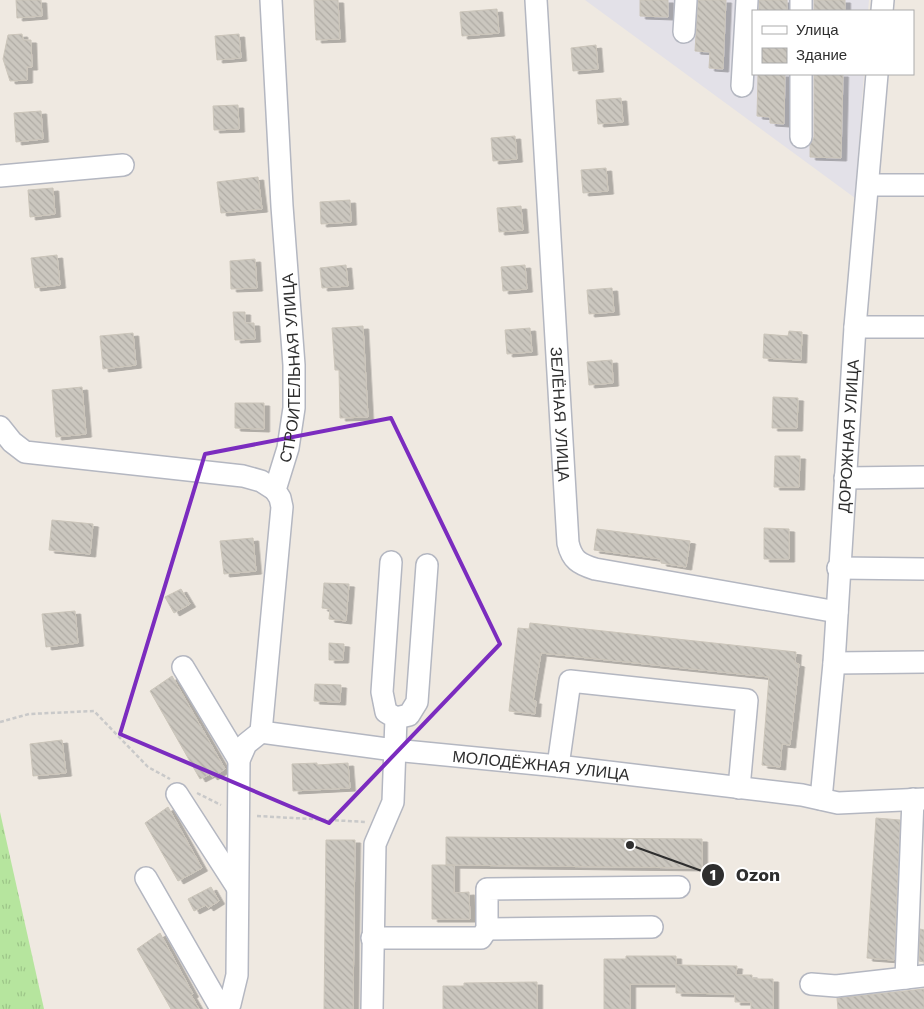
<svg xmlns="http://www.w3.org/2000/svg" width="924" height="1009" font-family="'Work Sans',sans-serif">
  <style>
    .industrial { fill: #e3e1e8 }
    .grass { fill: url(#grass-tufts) }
    .building { fill: url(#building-back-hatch); stroke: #cbc5ba; filter: url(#shadow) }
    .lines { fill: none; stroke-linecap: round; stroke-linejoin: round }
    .minor-casing { stroke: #b4b7c1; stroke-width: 24 }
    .path { stroke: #c9c9c9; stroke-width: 2.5; stroke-dasharray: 4 2.5; stroke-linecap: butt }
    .minor { stroke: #fff; stroke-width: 21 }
    .marked { fill: none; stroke: #7b2cbf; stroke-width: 4; stroke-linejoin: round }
    .labels { text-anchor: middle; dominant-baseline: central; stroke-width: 4; stroke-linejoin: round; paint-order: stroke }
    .street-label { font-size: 16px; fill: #2e2e2e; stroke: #fff }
    .leader { fill: none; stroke: #2e2e2e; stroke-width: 2 }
    .callout-dot { fill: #2e2e2e; stroke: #fff; stroke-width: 2 }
    .mark-label { font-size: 15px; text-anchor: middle; font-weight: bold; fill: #fff }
    .callout-label { font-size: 18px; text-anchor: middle; font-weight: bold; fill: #2e2e2e; stroke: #fff; stroke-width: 4; stroke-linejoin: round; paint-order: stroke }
  </style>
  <defs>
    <pattern id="grass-tufts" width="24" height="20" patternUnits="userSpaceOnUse" patternTransform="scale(1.25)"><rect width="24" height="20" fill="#b6e59e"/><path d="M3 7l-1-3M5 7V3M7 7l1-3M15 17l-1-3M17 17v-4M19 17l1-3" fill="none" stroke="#9dc588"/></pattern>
    <pattern id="building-back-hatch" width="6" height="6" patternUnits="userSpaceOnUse" patternTransform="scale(1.25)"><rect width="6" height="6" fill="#cbc7bf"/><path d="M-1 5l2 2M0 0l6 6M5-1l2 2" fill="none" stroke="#afaba4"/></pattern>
    <filter id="shadow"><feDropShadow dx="5.5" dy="3" stdDeviation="0" flood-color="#0004"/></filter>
  </defs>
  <rect width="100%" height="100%" fill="#efe9e1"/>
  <path class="industrial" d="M585 0H869L868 11H753V74H864L855 198Z"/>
  <path class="grass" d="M0 812 44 1009H0Z"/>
  <path class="building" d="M16 0H41L42 16 17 18Z
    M314 0H338L340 39 316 40Z
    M640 0H668V17L640 16Z
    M698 0H726L723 69 709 68 710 52 695 51Z
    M759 0H787V11H759Z
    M814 0H845V11H814Z
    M497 9 499 33 462 36 460 12Z
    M22 34 23 40H31L32 67H27V80L10 81 3 59 8 35Z
    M239 34 241 58 217 60 215 36Z
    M596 45 598 69 573 71 571 48Z
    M758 74H785L784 124 770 123V117L757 116Z
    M814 74H843L841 158 810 157V145L814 137Z
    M621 98 623 122 598 124 596 100Z
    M238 105 239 129 214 130 213 106Z
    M41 111 43 139 16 142 14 113Z
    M515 136 517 159 493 161 491 138Z
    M606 168 608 191 583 193 581 170Z
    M258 177 262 209 221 213 217 182Z
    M53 188 55 214 30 217 28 190Z
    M350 200 351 222 321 224 320 202Z
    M521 206 523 230 499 232 497 208Z
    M57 255 60 285 35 288 31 258Z
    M255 259 257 288 231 289 230 261Z
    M346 265 348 286 322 288 320 268Z
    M525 265 527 289 503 291 501 267Z
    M612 288 614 312 589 314 587 290Z
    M233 312H245V323H254L255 339 235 340Z
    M363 326 368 417 340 418 339 370H335L332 328Z
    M530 328 532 352 507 354 505 330Z
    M789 331 802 332 801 360 763 358 764 334 788 336Z
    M133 333 136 365 103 369 100 336Z
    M612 360 613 383 589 385 587 362Z
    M82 387 86 434 56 437 52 390Z
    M773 397 798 398 797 428H772Z
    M235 403H264V429L235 428Z
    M775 456H800L799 487H774Z
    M52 520 93 524 90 554 49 550Z
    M764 528 789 529V559H764Z
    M597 529 690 541 686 567 661 563V559L594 550Z
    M253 538 256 571 224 574 220 541Z
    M324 583 349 584 346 621 329 619 330 609 322 608Z
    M181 589 190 604 174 613 165 597Z
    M75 611 78 643 46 647 42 614Z
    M530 623 796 652 795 663 799 664 790 745 782 744 780 767 762 765 769 677 541 653 533 701H536L535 714 509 711 518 628 529 629Z
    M329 643 344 644 343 660H329Z
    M172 676 225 769 212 777 210 774 200 779 150 691Z
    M315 684 341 685 340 702 314 701Z
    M62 740 66 773 33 776 30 744Z
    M317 763V765L348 763 350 788 293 791 292 764Z
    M168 807 202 868 178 881 145 823Z
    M876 818 900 820 894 960 867 958Z
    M446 837 702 839V868L446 865Z
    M326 840H355L353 1009H324Z
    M432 865H454V893L469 892 470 919H432Z
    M211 887 219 901 208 908 206 905 194 911 188 899Z
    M920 929 924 930V962L919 961Z
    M160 933 193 994 191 995 199 1009H171L137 949Z
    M626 956H676V965L737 966 736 975H752V979H773V1009H751V1002H735V994L676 993V984H630V1009H604V959H626Z
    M537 982V1009H443V986H464V983Z
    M924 989V1009H838L837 998Z"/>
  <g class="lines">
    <g class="minor-casing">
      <g id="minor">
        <path id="s1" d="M536 0 568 543C572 560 579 564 595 569L837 612"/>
        <path d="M801 0V11"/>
        <path d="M882 11 883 0"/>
        <path d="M684 32 686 0"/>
        <path d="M801 74V137"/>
        <path d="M742 86 747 0"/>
        <path d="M0 176 123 165"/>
        <path d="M869 185H924"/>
        <path d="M855 327H924"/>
        <path d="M0 427 12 442 25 452 243 476 261 481 275 490"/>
        <path d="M845 478 924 477"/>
        <path d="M838 568 924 569"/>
        <path d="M834 663 924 662"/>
        <path d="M183 667 239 760"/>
        <path d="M396 718 409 715 417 702 427 565"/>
        <path id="s2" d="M261 732 282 507 280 498 275 490 288 448 294 408V365L282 206 271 0"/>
        <path id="s3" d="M261 732 394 750 558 766 802 795 838 803 924 799"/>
        <path d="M558 766 570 681 747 700 739 788"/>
        <path d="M177 794 237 887"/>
        <path id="s4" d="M821 799 834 663 855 327 877 74"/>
        <path d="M146 878 219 1005 225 1007 230 1004 237 975 239 760 246 744 261 732"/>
        <path d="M487 929 652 927"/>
        <path d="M372 938H481L487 929V889L679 887"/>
        <path d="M906 978 913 799"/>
        <path d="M811 984 836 986 924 976"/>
        <path d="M372 1009 375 844 393 802 396 718 386 712 382 692 391 562"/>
      </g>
    </g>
    <path class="path" d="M0 722 29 714 94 711 148 767 170 779
      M197 793 221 805
      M257 816 366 822"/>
    <use href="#minor" class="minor"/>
  </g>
  <path class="marked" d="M391 418 500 644 329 823 120 734 205 454Z"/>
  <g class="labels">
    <g class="street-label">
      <text stroke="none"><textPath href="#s2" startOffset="369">СТРОИТЕЛЬНАЯ УЛИЦА</textPath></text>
      <text stroke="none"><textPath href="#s1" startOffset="415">ЗЕЛЁНАЯ УЛИЦА</textPath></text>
      <text stroke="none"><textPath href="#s4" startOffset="364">ДОРОЖНАЯ УЛИЦА</textPath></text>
      <text stroke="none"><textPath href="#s3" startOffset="282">МОЛОДЁЖНАЯ УЛИЦА</textPath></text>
    </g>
  </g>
  <path class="leader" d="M630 845L713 875"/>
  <g class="callout-dot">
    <circle cx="630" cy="845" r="5"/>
    <circle cx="713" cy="875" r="12"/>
  </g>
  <g class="mark-label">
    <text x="713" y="880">1</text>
  </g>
  <g class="callout-label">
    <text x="758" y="881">Ozon</text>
  </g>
  <rect x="752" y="10" width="162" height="65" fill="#ffffff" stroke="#ababab"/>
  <rect x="762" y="26" width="25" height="8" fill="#ffffff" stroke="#ababab"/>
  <text x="796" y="35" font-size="15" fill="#2e2e2e">Улица</text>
  <rect x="762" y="48" width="25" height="15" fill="url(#building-back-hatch)" stroke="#ababab"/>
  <text x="796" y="60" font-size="15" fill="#2e2e2e">Здание</text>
</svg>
